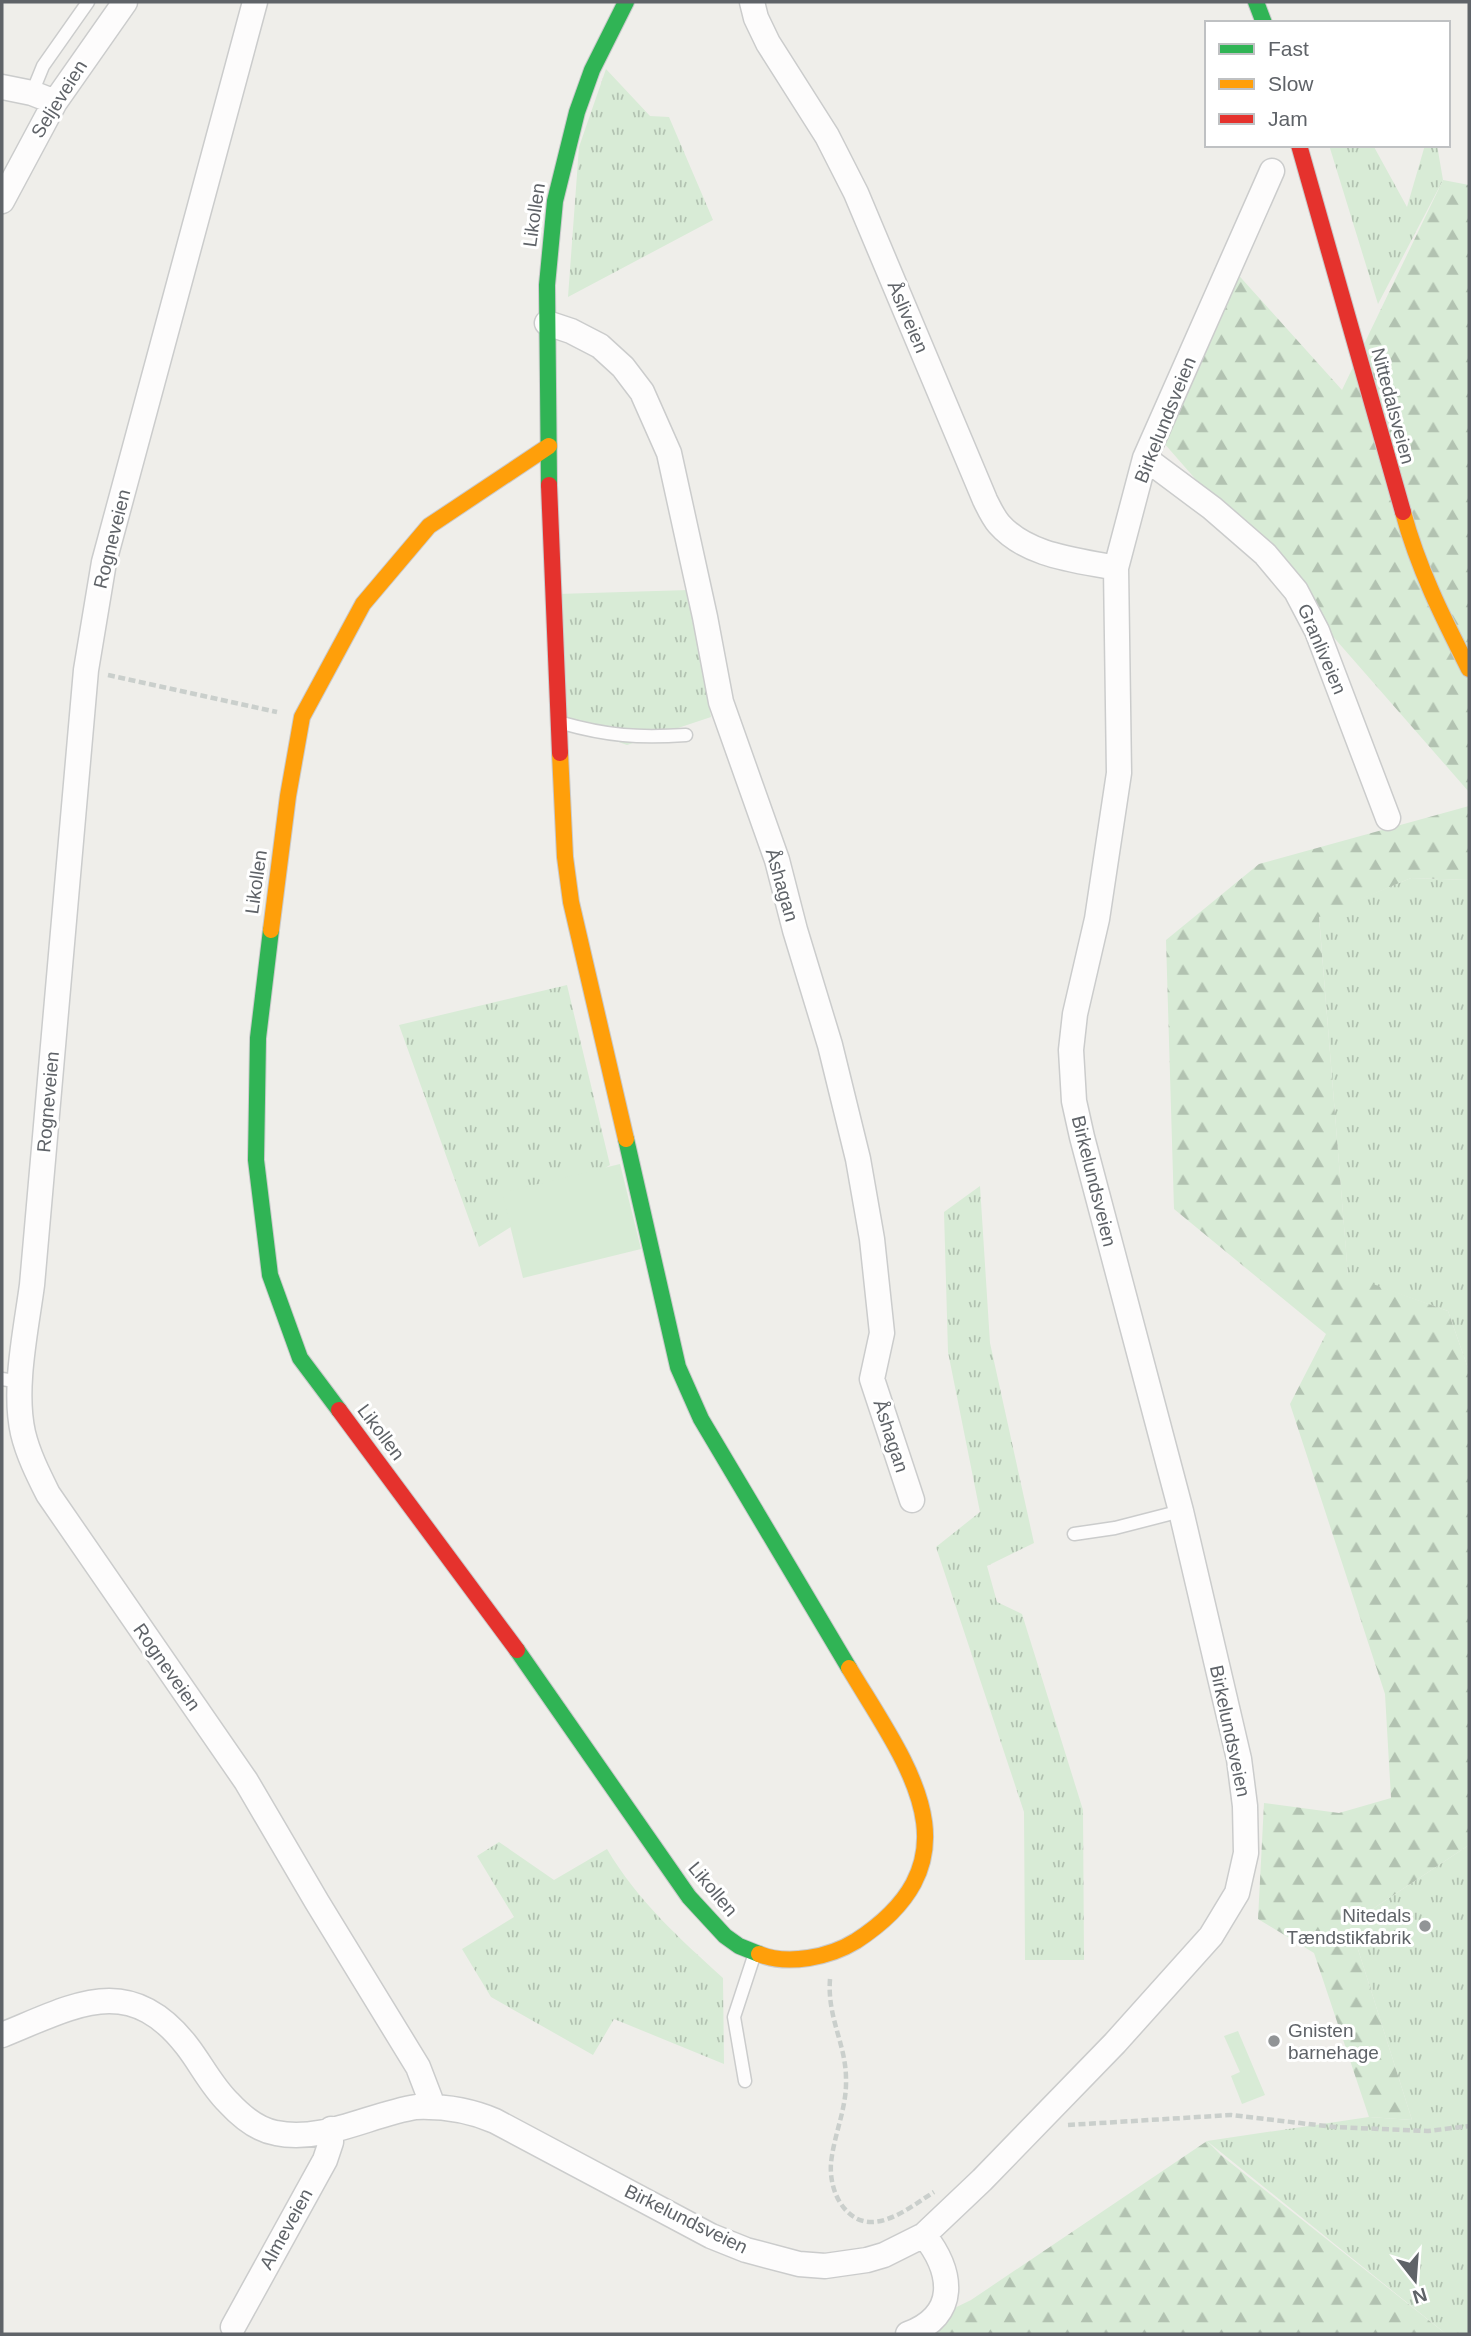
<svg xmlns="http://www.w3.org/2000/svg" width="1471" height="2336" font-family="Helvetica,sans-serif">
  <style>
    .grass { fill: url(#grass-tufts) }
    .forest { fill: url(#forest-firs) }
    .green { fill: #d8ebd6 }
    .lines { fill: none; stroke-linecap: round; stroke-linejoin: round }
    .lane-casing { stroke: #cbcccc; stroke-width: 15 }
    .street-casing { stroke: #cbcccc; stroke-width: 27 }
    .fast-casing { stroke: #cacacb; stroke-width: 18 }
    .slow-casing { stroke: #cacacb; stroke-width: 18 }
    .jam-casing { stroke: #cacacb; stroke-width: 18 }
    .path { stroke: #cacfcc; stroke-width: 4.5; stroke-dasharray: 7 3.5; stroke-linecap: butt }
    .lane { stroke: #fdfcfc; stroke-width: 12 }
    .street { stroke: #fdfcfc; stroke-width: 24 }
    .fast { stroke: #30b455; stroke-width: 16 }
    .slow { stroke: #ff9f0a; stroke-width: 16 }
    .jam { stroke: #e5322d; stroke-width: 16 }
    .poi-dot { fill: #919496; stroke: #fff; stroke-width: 2.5 }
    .labels { text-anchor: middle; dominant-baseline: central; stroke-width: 6; stroke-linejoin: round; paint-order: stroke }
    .street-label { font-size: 19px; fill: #5f6368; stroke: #fff }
    .poi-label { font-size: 19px; fill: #5f6368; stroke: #fff; text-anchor: end }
  </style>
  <defs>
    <pattern id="grass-tufts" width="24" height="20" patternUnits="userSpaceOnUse" patternTransform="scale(1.75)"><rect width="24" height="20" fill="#d8ebd6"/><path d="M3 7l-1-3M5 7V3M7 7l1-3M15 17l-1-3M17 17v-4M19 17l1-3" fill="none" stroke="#b2c2b1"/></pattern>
    <pattern id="forest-firs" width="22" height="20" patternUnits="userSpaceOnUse" patternTransform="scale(1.75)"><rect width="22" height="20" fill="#d8ebd6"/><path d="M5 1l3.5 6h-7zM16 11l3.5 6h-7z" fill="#b2c2b1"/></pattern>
  </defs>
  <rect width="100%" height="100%" fill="#efeeea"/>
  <path class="grass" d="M606 69 650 116 669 117 713 220 568 297 579 147Z
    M1329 145H1373L1407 207 1425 145H1437L1443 180 1378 304Z
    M689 590 711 717 627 745 557 720V594Z
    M1411 878 1469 880V1371L1448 1311 1348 1276 1319 916Z
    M567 985 610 1165 479 1247 399 1025Z
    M980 1186 990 1343 1034 1543 987 1566 997 1602 1022 1614 1083 1810 1084 1960H1025L1024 1812 936 1547 980 1512 948 1352 944 1212Z
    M499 1842 554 1880 607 1849C637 1900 679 1938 723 1978L724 2064 614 2019 593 2055 491 1997 462 1949 514 1917 477 1856Z
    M1469 1845V2334H1446L1207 2141 1369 2117 1412 2120 1350 1924Z"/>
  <path class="forest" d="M1443 180 1469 185V792L1163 442 1233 269 1342 390Z
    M1469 806V880L1411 878 1319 917 1348 1275 1448 1311 1469 1371V1845L1350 1924 1412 2120 1369 2117 1314 1953 1258 1919 1264 1803 1339 1813 1391 1798 1385 1694 1290 1404 1326 1334 1174 1209 1166 940 1259 864Z
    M1207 2141 1222 2156 1446 2334H901L971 2300Z"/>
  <path class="green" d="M620 1164 641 1249 523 1278 502 1193Z
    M1238 2031 1265 2095 1242 2104 1231 2076 1240 2072 1224 2036Z"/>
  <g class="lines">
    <g class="lane-casing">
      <path id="lane" d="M32 93 43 66 88 2
        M562 723C608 736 638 738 686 735
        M2 1379 21 1382
        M1074 1534 1115 1528 1181 1511
        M745 2081 734 2017 755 1953"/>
    </g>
    <g class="street-casing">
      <path id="street" d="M255 2 104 562 86 670 32 1285C26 1330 13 1389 23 1433 28 1454 38 1474 48 1494L246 1781 317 1902 418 2067 433 2106
        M752 2 756 18 768 43 827 136 856 193 985 500C989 508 993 517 999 524 1027 556 1076 560 1116 568
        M2 87 32 93 55 102
        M2 201 55 102 125 2
        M547 323 571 331 600 346 623 367 642 392 669 453 705 617 721 702 777 860 795 930 830 1045 858 1159 872 1239 882 1333 872 1379 912 1500
        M1145 458 1212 508 1265 554 1296 591 1317 631 1388 818
        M2 2035C74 2006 129 1971 187 2046 201 2064 211 2085 228 2102 240 2115 258 2130 276 2133 322 2143 371 2114 416 2107 444 2106 469 2110 495 2121L711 2236 746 2250 799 2264 825 2266 867 2260 884 2255 924 2235 982 2180 1115 2043 1211 1936 1237 1893 1246 1853 1245 1806 1239 1759 1181 1511 1082 1137 1074 1101 1071 1050 1075 1014 1097 919 1119 773 1116 568 1145 458 1272 171
        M233 2327 325 2160 331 2142V2129
        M908 2334C959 2315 953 2272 924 2235"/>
    </g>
    <g class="fast-casing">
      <path id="fast" d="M1256 2 1264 23
        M549 485 547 285 555 201 577 112 592 70 626 2
        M271 930 258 1038 256 1160 270 1275 300 1358 339 1410
        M626 1139 678 1367 701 1419 849 1668
        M517 1650 689 1897 725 1936 739 1946 759 1954"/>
    </g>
    <g class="slow-casing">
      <path id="slow" d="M1403 512C1418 568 1443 618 1469 669
        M560 753 565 857 571 902 626 1139
        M271 930 288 796 302 717 363 604 429 526 549 446
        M759 1954C788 1966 830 1957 856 1941 983 1858 907 1765 849 1668"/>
    </g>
    <g class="jam-casing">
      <path id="jam" d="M1299 145 1403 512
        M549 485 560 753
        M339 1410 517 1650"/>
    </g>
    <path class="path" d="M108 675 277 712
      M830 1979C827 2018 846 2044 846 2079 847 2108 834 2134 831 2163 830 2177 833 2192 841 2204 868 2243 907 2209 934 2192
      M1068 2125 1231 2115 1334 2127 1428 2131 1469 2126"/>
    <use href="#lane" class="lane"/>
    <use href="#street" class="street"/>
    <use href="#fast" class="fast"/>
    <use href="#slow" class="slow"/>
    <use href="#jam" class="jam"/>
  </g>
  <g class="poi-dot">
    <circle cx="1425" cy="1926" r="7"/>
    <circle cx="1274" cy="2041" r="7"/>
  </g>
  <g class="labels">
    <g class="street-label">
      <text transform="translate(59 99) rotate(-58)">Seljeveien</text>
      <text transform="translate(534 215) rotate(-82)">Likollen</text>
      <text transform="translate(908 317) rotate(67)">Åsliveien</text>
      <text transform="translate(1393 406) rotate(75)">Nittedalsveien</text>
      <text transform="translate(1165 420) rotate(-68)">Birkelundsveien</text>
      <text transform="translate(112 539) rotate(-76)">Rogneveien</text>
      <text transform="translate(1322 649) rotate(67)">Granliveien</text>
      <text transform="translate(256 882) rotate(-82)">Likollen</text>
      <text transform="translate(782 885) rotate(74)">Åshagan</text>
      <text transform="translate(48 1102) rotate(-85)">Rogneveien</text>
      <text transform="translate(1094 1181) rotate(76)">Birkelundsveien</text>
      <text transform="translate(381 1432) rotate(53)">Likollen</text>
      <text transform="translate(891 1436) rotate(72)">Åshagan</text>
      <text transform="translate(167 1667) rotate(55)">Rogneveien</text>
      <text transform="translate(1230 1731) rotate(78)">Birkelundsveien</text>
      <text transform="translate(713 1889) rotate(50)">Likollen</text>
      <text transform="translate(686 2219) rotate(26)">Birkelundsveien</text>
      <text transform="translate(286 2229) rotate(-61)">Almeveien</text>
    </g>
    <g class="poi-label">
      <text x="1411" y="1915">Nitedals<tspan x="1411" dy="22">Tændstikfabrik</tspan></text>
      <text x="1288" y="2030" text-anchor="start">Gnisten<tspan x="1288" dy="22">barnehage</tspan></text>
    </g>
  </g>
  <rect width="1471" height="2336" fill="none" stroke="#5f6368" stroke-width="7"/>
  <rect x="1205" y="21" width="245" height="126" fill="#ffffff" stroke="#bfc1c3" stroke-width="2"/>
  <rect x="1219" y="44" width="35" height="10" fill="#30b455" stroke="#bfc1c3" stroke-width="2"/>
  <text x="1268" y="56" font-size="21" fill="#5f6368">Fast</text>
  <rect x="1219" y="79" width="35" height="10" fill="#ff9f0a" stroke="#bfc1c3" stroke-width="2"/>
  <text x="1268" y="91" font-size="21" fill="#5f6368">Slow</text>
  <rect x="1219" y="114" width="35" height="10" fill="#e5322d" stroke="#bfc1c3" stroke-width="2"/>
  <text x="1268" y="126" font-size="21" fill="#5f6368">Jam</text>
  <g transform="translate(1415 2280) rotate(163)" stroke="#ffffff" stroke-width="5" paint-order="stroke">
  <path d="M0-5L12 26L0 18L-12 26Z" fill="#5f6368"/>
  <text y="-10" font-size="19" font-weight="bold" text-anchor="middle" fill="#5f6368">N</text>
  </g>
</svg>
